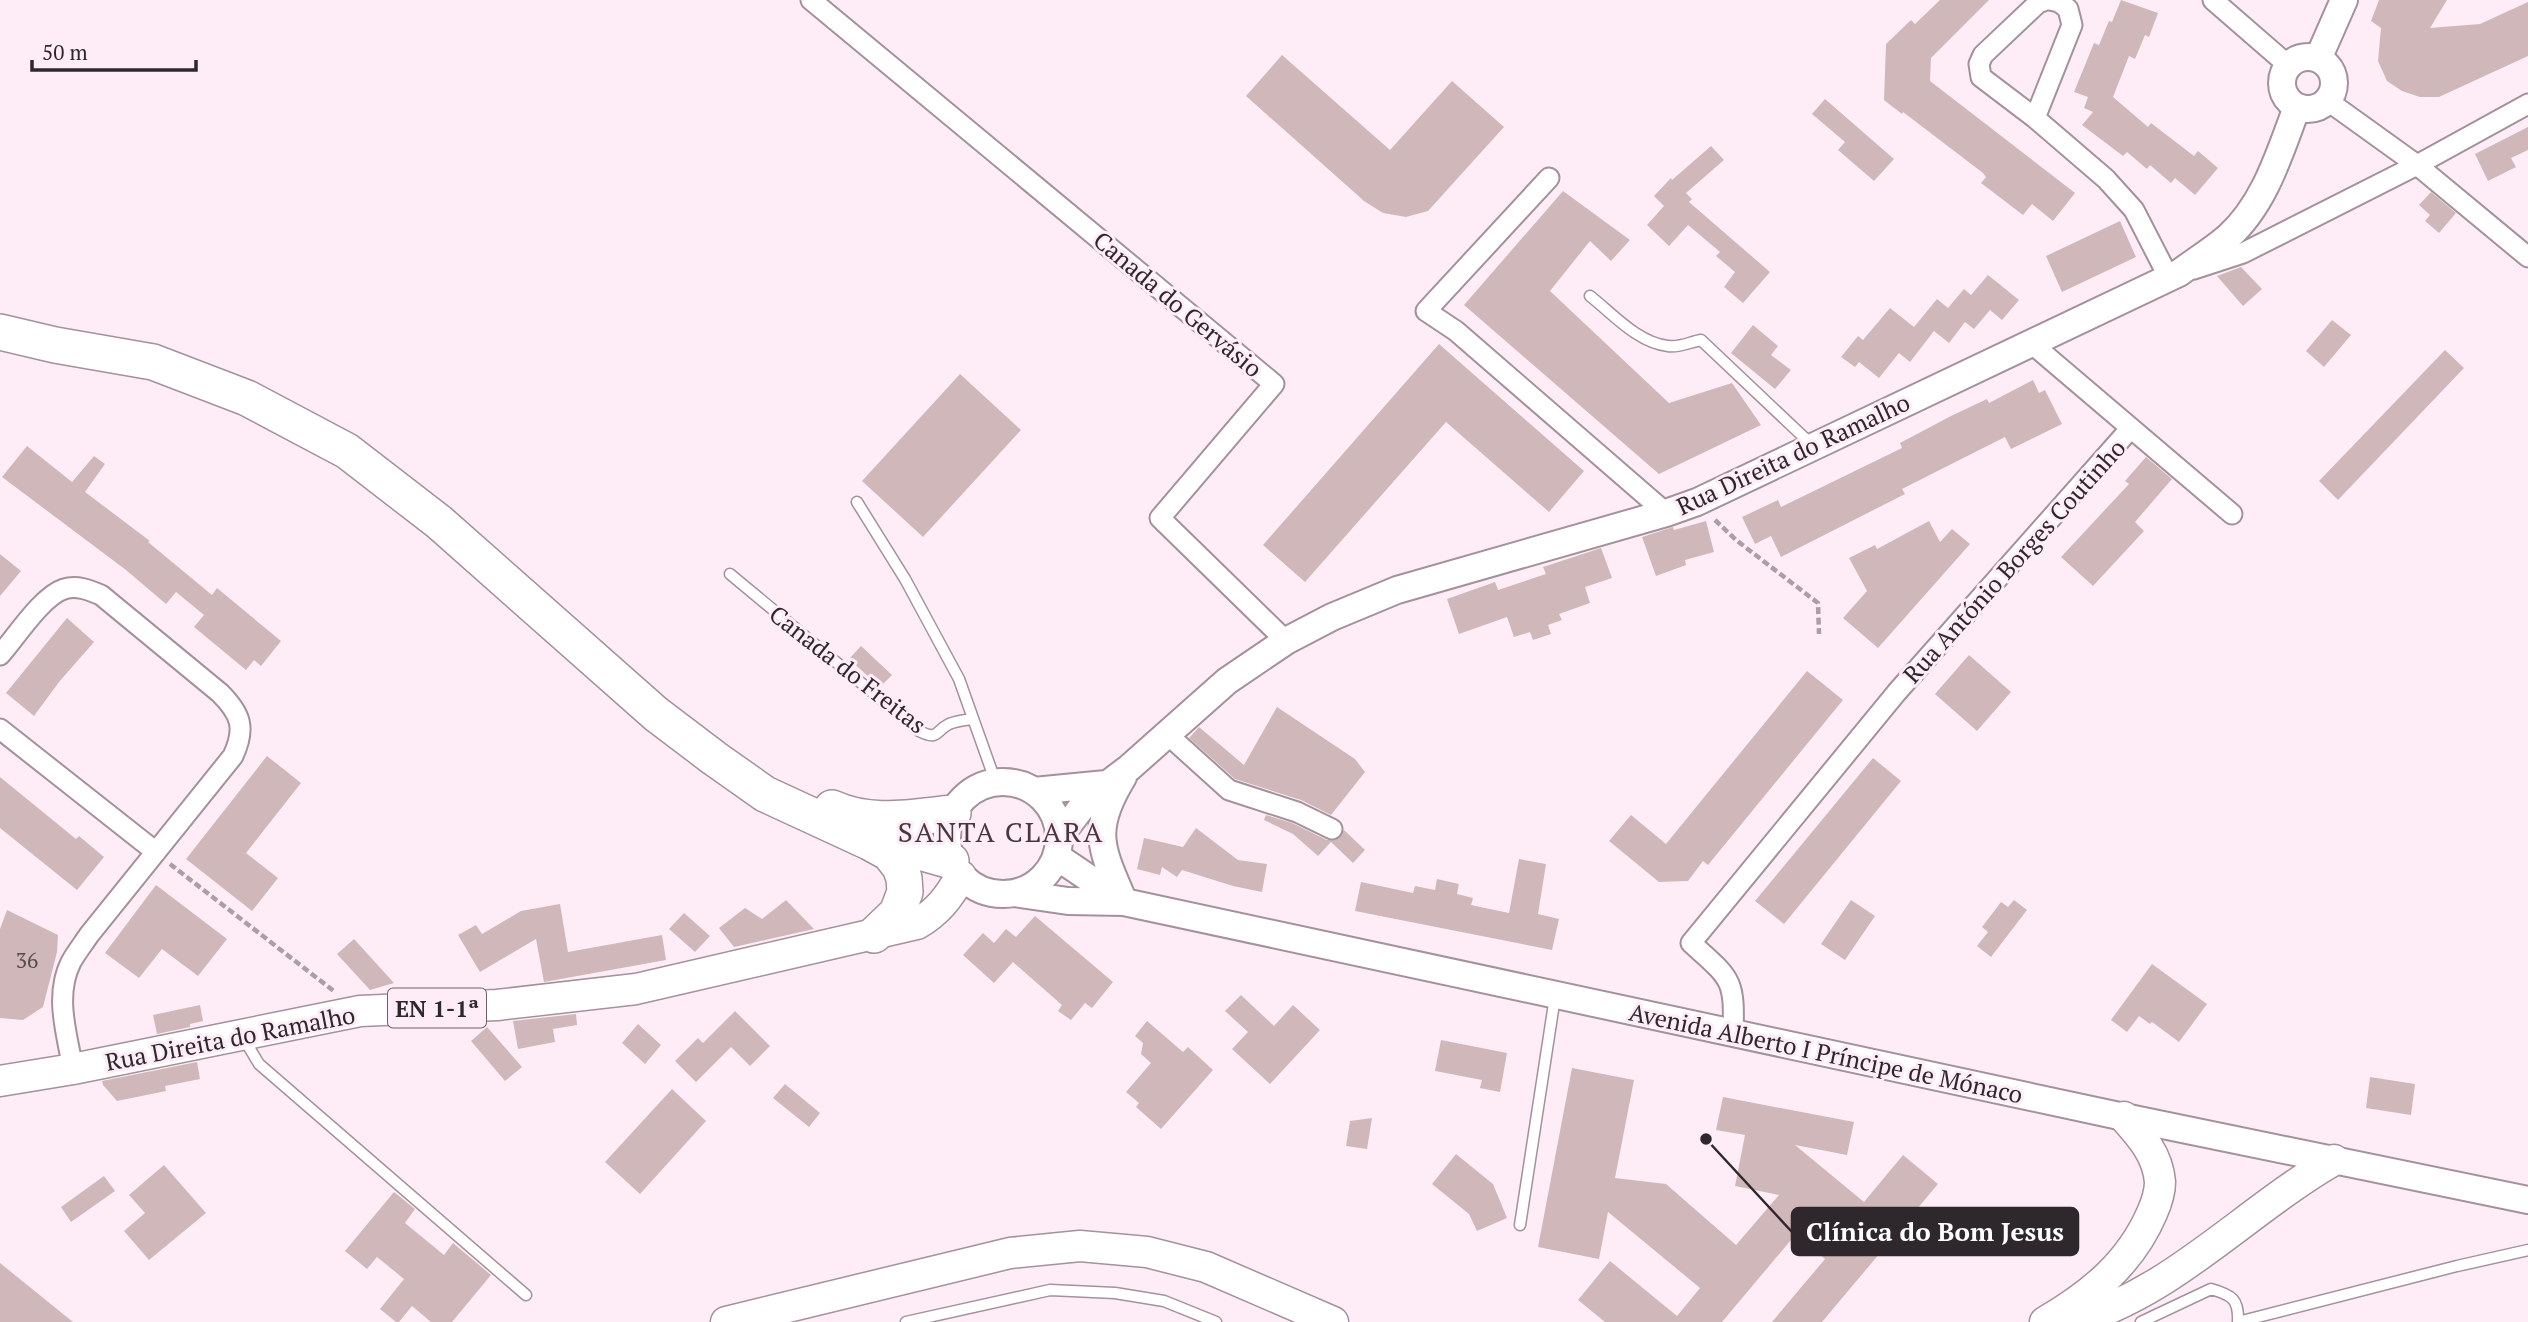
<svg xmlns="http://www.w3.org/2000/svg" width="2528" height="1322" font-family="'PT Serif',serif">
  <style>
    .building { fill: #d0b8ba }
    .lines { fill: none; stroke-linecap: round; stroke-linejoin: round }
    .lane-casing { stroke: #a4919b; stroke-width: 13 }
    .street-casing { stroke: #a4919b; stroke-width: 23 }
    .secondary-casing { stroke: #a4919b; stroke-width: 30 }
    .primary-casing { stroke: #a4919b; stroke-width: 33 }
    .highway-casing { stroke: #a4919b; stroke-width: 38 }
    .path { stroke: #ab9ea5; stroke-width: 4.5; stroke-dasharray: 7 3.5; stroke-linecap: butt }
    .lane { stroke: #fff; stroke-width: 10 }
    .street { stroke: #fff; stroke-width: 19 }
    .secondary { stroke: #fff; stroke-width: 26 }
    .primary { stroke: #fff; stroke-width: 30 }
    .highway { stroke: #fff; stroke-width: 35 }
    .labels { text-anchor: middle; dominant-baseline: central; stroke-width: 6; stroke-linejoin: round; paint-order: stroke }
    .number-label { font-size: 21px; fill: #564b4f }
    .shield { fill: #feedf7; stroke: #6c6268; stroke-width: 2 }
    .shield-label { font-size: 23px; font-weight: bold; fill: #2e272b }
    .street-label { font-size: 24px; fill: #2e272b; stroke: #feedf7 }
    .quarter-label { font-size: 28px; letter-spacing: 2px; fill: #483741; stroke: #feedf7 }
    .leader { fill: none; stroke: #2e272b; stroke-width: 2.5 }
    .callout-dot { fill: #2e272b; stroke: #feedf7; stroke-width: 2.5 }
    .callout { fill: #2e272b; stroke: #2e272b; stroke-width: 2.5 }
    .callout-label { font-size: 26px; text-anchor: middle; font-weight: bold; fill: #fff }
  </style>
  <rect width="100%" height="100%" fill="#feedf7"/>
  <path class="building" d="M1940 0H1989L1931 58 1930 81 2075 193 2053 221 2032 204 2023 215 1981 183 1986 177 1983 173 1903 112 1902 114 1884 100 1886 44 1911 20 1915 24Z
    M2121 0 2158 13 2149 37 2145 35 2135 59 2129 56 2113 97 2148 127 2151 123 2194 156 2198 151 2218 168 2195 195 2175 178 2171 183 2150 165 2147 169 2127 152 2123 156 2082 125 2093 112 2084 108 2088 97 2074 92 2094 43 2099 45 2109 21 2112 22Z
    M2379 0H2447L2430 28 2480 24 2528 2V56L2439 97H2420L2402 91 2387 81 2378 61 2381 28 2371 21Z
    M1282 55 1390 150 1452 81 1504 127 1428 211 1406 217 1383 213 1364 201 1246 96Z
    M1825 99 1894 159 1874 181 1838 150 1845 142 1812 114Z
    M2528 127V150L2511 158 2516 167 2488 181 2475 154Z
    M1711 146 1724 160 1686 193 1692 199 1689 202 1770 272 1743 303 1724 287 1735 272 1716 256 1720 252 1688 225 1669 246 1647 225 1664 206 1654 196 1671 178 1672 180Z
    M1563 191 1630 240 1611 261 1590 241 1550 291 1669 403 1732 383 1761 425 1659 474 1464 305Z
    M2431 192 2456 213 2439 233 2425 221 2430 215 2419 205Z
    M2120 221 2136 257 2062 292 2046 256Z
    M2241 267 2262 289 2243 306 2217 276Z
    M1988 275 2019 300 2002 320 1990 310 1974 329 1965 322 1949 343 1934 331 1910 362 1899 353 1879 378 1859 362 1855 367 1841 357 1858 336 1863 340 1890 308 1914 327 1937 299 1948 308 1964 289 1971 295Z
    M2332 320 2351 335 2324 367 2306 351Z
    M1753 325 1778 346 1771 355 1791 370 1775 389 1731 353Z
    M1439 344 1584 471 1549 512 1446 422 1305 582 1263 545Z
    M2445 350 2464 368 2338 500 2319 481Z
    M960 374 1021 430 923 537 862 481Z
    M2033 380 2039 393 2045 390 2062 424 2011 449 2005 437 1902 489 1905 494 1781 557 1771 536 1755 544 1742 517 1778 500 1781 507 1902 448 1900 443 1951 416 1987 399 1989 403Z
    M27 446 72 482 94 456 105 464 85 492 150 541 148 542 212 595 217 588 281 641 261 666 254 660 246 670 194 627 204 615 176 592 166 604 126 570 2 477Z
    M2146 457 2172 479 2135 522 2144 531 2093 586 2061 557 2129 484 2125 481Z
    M1706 521 1714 552 1685 560 1686 565 1656 576 1642 537 1673 527 1674 530Z
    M1929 521 1940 542 1952 529 1970 544 1878 648 1843 618 1867 591 1849 558 1875 545 1877 549Z
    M1601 548 1612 578 1585 587 1590 603 1559 614 1562 620 1548 625 1551 634 1533 640 1530 632 1514 637 1507 617 1459 634 1447 599 1495 582 1498 590 1546 574 1543 567Z
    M0 554 21 571 0 596Z
    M67 618 94 642 59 682 34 716 6 693Z
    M861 646 892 675 880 687 849 659Z
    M1969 655 2011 692 1977 731 1935 694Z
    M1807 671 1843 700 1708 865 1703 861 1688 881 1659 882 1609 841 1631 815 1666 844Z
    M1277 707 1355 759 1365 772 1331 815 1301 800 1235 779 1189 738 1199 727 1244 765Z
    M267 756 301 783 246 853 278 878 252 911 186 859Z
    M1873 758 1901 781 1784 924 1755 901Z
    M0 777 76 839 79 836 104 857 77 890 0 828Z
    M1266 815 1292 823 1327 840 1338 839 1344 830 1365 850 1353 863 1331 842 1318 856 1293 834 1264 820Z
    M1196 828 1238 860 1267 864 1262 892 1233 886 1182 870 1177 877 1162 867 1160 875 1137 869 1144 838 1183 847Z
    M1519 859 1546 864 1538 914 1559 919 1552 950 1355 911 1361 882 1413 893 1415 886 1435 890 1437 879 1459 884 1457 894 1473 898 1471 905 1509 913Z
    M156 885 227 939 198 976 162 949 139 978 105 953Z
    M786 900 814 929 734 947 719 928 745 908 762 919Z
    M1851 900 1875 916 1845 960 1821 944Z
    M2014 900 2027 910 1991 957 1977 946 1988 932 1982 927 2001 902 2008 907Z
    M560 904 568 952 662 935 666 960 544 982 536 939 480 972 458 935 476 925 482 934 521 911Z
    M7 910 58 935 57 952 43 1007 23 1020 0 1018V929Z
    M684 913 710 936 695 952 669 929Z
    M1035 916 1113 982 1092 1008 1085 1003 1071 1020 1058 1011 1062 1005 1013 962 994 983 963 955 983 933 994 943 1006 929 1016 937Z
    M354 939 394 983 370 990 337 954Z
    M2152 964 2207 1004 2179 1042 2152 1022 2150 1024 2139 1016 2127 1032 2111 1020Z
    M1241 995 1274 1026 1293 1005 1320 1030 1270 1084 1232 1049 1248 1032 1225 1011Z
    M200 1005 203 1021 190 1024V1027L157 1034 153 1015Z
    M735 1011 770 1046 750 1066 731 1047 696 1082 675 1061 698 1038 703 1043Z
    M576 1014 577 1025 553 1029 555 1042 518 1049 513 1021Z
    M1147 1021 1183 1052 1188 1047 1213 1070 1161 1129 1136 1107 1139 1103 1126 1092 1151 1063 1141 1054 1143 1043 1135 1036Z
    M638 1024 661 1045 645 1064 622 1043Z
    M487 1027 522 1067 505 1081 471 1041Z
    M1441 1040 1507 1053 1500 1092 1480 1088 1482 1080 1435 1071Z
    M197 1062 200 1079 165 1086 166 1091 117 1101 103 1085 102 1081Z
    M1572 1068 1634 1080 1615 1178 1666 1184 1736 1245 1779 1195 1735 1186 1745 1135 1716 1130 1723 1097 1854 1122 1847 1155 1795 1145 1864 1202 1903 1155 1938 1184 1822 1322H1772L1825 1259 1796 1234 1722 1322H1605L1578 1300 1610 1261 1677 1316 1700 1288 1608 1212 1599 1259 1538 1247Z
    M2370 1077 2415 1084 2411 1115 2366 1108Z
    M785 1084 820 1113 809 1127 773 1098Z
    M672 1089 706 1121 640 1194 605 1162Z
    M1372 1118 1367 1149 1346 1146 1350 1121Z
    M1456 1154 1493 1184 1507 1218 1477 1231 1469 1214 1432 1184Z
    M164 1165 206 1213 149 1260 124 1231 145 1213 129 1195Z
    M104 1176 115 1191 71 1222 61 1207Z
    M394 1192 415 1209 405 1223 444 1255 453 1243 491 1275 452 1322H431L412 1306 399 1322H396L380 1309 404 1279 377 1257 367 1269 345 1251Z
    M0 1263 73 1322H0Z"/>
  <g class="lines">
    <g class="lane-casing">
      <path id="lane" d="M1590 296C1613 314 1638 343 1668 346 1679 348 1690 342 1701 340L1811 444
        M857 502 905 579 959 679 996 783
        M730 574 919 731C939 741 935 731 949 724 956 721 965 720 972 719
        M244 1039 259 1064 526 1295
        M1520 1225 1555 997
        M906 1322 1050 1290 1115 1293 1164 1301 1216 1322
        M2141 1322 2211 1289C2232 1295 2239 1299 2238 1322
        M2238 1322 2457 1266 2528 1250"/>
    </g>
    <g class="street-casing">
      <path id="street" d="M811 0 1274 384 1160 518 1286 641
        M2046 0 2038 3 1983 55 1979 64 1981 77 2035 118 2106 179 2134 210 2169 278
        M2213 0 2289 66
        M2328 101 2417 165 2528 257
        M2035 118 2072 25 2068 9 2059 2 2050 0
        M1549 178 1426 311 1456 331 1666 513
        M2194 269 2243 253 2417 165 2528 104
        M2031 343 2232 514
        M0 655C16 637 42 596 64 589 77 585 89 590 101 595L220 693C241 714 246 728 233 756L89 935C83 944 76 953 71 962 54 996 67 1034 73 1069
        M0 729 156 852
        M1167 734 1229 790 1297 812 1332 829
        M1733 1034C1735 978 1731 979 1691 943L1897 692 2130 429"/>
    </g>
    <g class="secondary-casing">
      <path id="secondary" d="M2282 83a26 26 0 1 1 52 0a26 26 0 1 1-52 0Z
        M2318 59 2344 0
        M1123 777C1090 831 1101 848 1124 902
        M947 838a56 56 0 1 1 112 0a56 56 0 1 1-112 0Z
        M1034 791 1106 784
        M1059 837 1088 799 1129 768 1227 681 1286 641 1332 617 1397 590 1666 513 1697 502 2179 273C2195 261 2213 250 2228 237 2265 204 2280 152 2297 107
        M1056 856 1124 902
        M1014 893 1068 901 1124 902 2124 1117 2528 1200"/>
    </g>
    <g class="primary-casing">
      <path id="primary" d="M0 1081 73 1069 360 1011 497 1005 636 989 917 924C938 912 949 897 961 876
        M726 1322 1010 1253 1080 1246 1147 1252 1206 1267 1333 1322
        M2045 1322C2091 1295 2130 1264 2152 1213 2156 1204 2160 1191 2160 1182 2158 1155 2141 1136 2124 1117
        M2072 1322C2174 1292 2244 1212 2334 1160"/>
    </g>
    <g class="highway-casing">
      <path id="highway" d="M0 332 55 345 153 362 247 398 347 451 439 522 656 714 714 758 765 794 869 842 889 853 900 867 904 878 905 892 897 913 874 935
        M832 808C871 826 912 817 953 813
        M874 839 951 861"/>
    </g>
    <path class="path" d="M1715 520 1736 540 1818 603 1819 634
      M170 864 335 992"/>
    <use href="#lane" class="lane"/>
    <use href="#street" class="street"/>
    <use href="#secondary" class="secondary"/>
    <use href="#primary" class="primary"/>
    <use href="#highway" class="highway"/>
  </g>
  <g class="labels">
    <g class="number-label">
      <text x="27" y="960">36</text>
    </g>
    <rect class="shield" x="388" y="988.5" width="98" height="39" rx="5"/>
    <g class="shield-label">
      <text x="437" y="1008">EN 1-1ª</text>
    </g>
    <g class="street-label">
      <text transform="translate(1178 304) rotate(40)">Canada do Gervásio</text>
      <text transform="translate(1793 454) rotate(-25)">Rua Direita do Ramalho</text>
      <text transform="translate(2014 561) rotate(-48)">Rua António Borges Coutinho</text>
      <text transform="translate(848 669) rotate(38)">Canada do Freitas</text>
      <text transform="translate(230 1038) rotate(-11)">Rua Direita do Ramalho</text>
      <text transform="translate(1826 1053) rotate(12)">Avenida Alberto I Príncipe de Mónaco</text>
    </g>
    <g class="quarter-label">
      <text x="1001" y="831">SANTA CLARA</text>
    </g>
  </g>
  <path class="leader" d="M1706 1139L1792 1232"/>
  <circle class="callout-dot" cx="1706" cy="1139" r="7"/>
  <rect class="callout" x="1792" y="1208" width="286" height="47" rx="7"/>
  <g class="callout-label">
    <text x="1935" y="1241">Clínica do Bom Jesus</text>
  </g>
  <path d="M32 60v10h164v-10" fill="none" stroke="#2e272b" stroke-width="3.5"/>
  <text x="42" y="60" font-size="21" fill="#2e272b" stroke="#feedf7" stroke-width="5" paint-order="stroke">50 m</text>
</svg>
